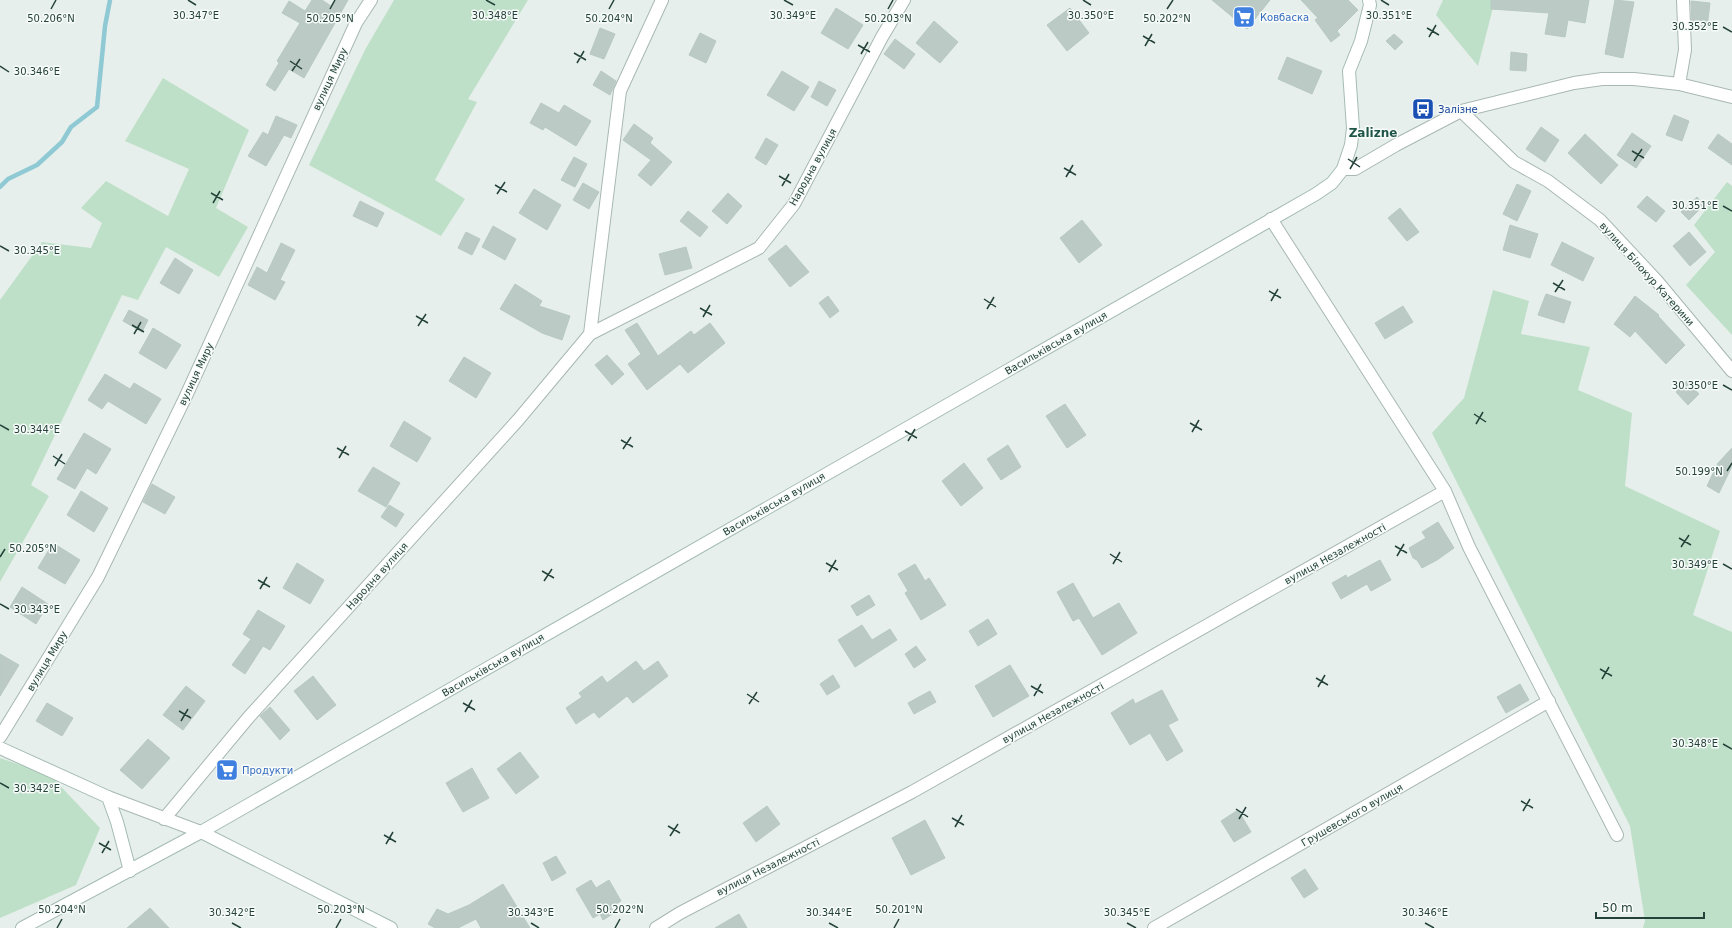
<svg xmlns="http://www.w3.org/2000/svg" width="1732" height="928" font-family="'DejaVu Sans',sans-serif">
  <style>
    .green { fill: #bfe0c8 }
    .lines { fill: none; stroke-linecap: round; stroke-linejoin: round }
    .stream { stroke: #8ec9d4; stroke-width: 4.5 }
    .building { fill: #bbcac4; stroke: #b8c9c2 }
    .street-casing { stroke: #a8b8b2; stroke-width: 14 }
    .secondary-casing { stroke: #a4bbb3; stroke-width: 14 }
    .street { stroke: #fff; stroke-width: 12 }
    .secondary { stroke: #fff; stroke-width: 12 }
    .ticks { fill: none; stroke: #24423a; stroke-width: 1.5 }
    .labels { text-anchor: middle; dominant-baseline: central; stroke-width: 3; stroke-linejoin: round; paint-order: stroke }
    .shop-label { font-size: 10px; fill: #366cbe; stroke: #f7fbf9; text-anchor: start }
    .street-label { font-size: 10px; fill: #24423a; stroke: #f7fbf9 }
    .transit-label { font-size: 10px; fill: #164399; stroke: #f7fbf9; text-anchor: start }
    .quarter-label { font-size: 12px; font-weight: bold; fill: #1f5548; stroke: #f7fbf9 }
    .ticks-label { font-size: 10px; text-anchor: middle; fill: #24423a; stroke: #f7fbf9; stroke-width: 3; stroke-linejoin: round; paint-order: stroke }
  </style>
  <rect width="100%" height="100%" fill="#e6efeb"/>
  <path class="green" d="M394 0H528L468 99 477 102 435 180 465 199 441 236 309 165 366 48Z
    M1443 0H1495L1478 66 1436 15Z
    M163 78 249 130 216 208 248 227 219 277 166 247 138 300 122 295 31 485 49 496 0 582V300L42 242 91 248 102 223 81 208 106 181 168 216 189 169 125 141Z
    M1727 182 1732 186V335L1686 285 1715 252 1694 225Z
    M1493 290 1529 301 1521 334 1590 347 1578 390 1632 413 1625 486 1720 531 1693 615 1732 632V928H1643L1645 921 1630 826 1432 433 1464 398Z
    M0 758 50 775 100 828 76 885 0 918Z"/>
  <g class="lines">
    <path class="stream" d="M0 187 8 179 37 165 62 142 71 127 97 107 105 26 110 0"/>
  </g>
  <path class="building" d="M312 0H322L331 6 335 0H348L304 78 289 69 275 91 266 85 279 63 277 61 300 23 282 13 289 1 305 11Z
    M1212 0H1270L1247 29Z
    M1301 0H1348L1358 10 1337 31 1340 35 1331 42 1315 20 1318 18Z
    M1491 0H1589L1585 23 1568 20 1565 37 1545 34 1549 13 1491 9Z
    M1615 0 1634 2 1623 58 1605 54Z
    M1691 1 1710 3 1707 27 1692 26Z
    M836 8 863 25 848 49 821 33Z
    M1070 8 1089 33 1067 51 1047 25Z
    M934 21 958 42 940 63 916 43Z
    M600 28 615 34 604 59 590 54Z
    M700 33 716 41 706 63 689 55Z
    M1394 34 1403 42 1395 50 1386 41Z
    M895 39 915 54 904 69 884 54Z
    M1511 52 1527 54 1526 71 1510 70Z
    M1287 57 1322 71 1312 94 1278 79Z
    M601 71 616 81 610 95 593 85Z
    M782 71 809 87 794 111 767 95Z
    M819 81 836 90 827 106 811 97Z
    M541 103 559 113 564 105 591 121 576 146 545 127 543 130 530 123Z
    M1674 115 1689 121 1682 141 1666 135Z
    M276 116 297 125 291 138 284 135 266 166 248 156 263 132 268 135Z
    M634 124 653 138 650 143 672 162 651 186 638 175 651 160 623 140Z
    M1541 127 1559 140 1545 162 1526 149Z
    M1632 133 1651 146 1636 168 1617 155Z
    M1585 134 1618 165 1601 184 1568 153Z
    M1718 134 1732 144V165L1708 148Z
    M766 138 778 145 766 165 755 158Z
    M574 157 587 164 575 187 561 180Z
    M583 183 599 192 589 209 573 200Z
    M1517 184 1531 191 1517 221 1503 214Z
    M534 189 561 205 547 230 519 213Z
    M728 193 742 206 727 224 712 211Z
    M1647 196 1665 211 1656 222 1637 207Z
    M1697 197 1704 205 1689 220 1681 212Z
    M360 201 384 213 377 227 353 216Z
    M1400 208 1419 232 1407 241 1388 218Z
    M688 211 708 227 700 237 680 221Z
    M1082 220 1102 245 1079 263 1060 238Z
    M1510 225 1538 234 1530 258 1503 250Z
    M493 226 516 239 505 260 482 247Z
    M466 232 480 239 472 255 458 248Z
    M1689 232 1706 252 1690 266 1673 246Z
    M1562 242 1594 258 1583 281 1551 265Z
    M281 243 295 250 280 280 285 282 275 300 248 285 257 267 267 273Z
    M786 245 809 272 790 287 768 259Z
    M686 247 692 268 665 275 659 254Z
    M175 258 193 270 179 294 160 283Z
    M515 284 542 301 539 306 570 316 562 340 542 333 500 309Z
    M1546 294 1571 302 1564 323 1538 315Z
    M828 296 839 311 830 318 819 303Z
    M1635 296 1659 315 1658 316 1685 345 1666 364 1635 331 1630 337 1614 324Z
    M1403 306 1413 322 1385 339 1375 323Z
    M129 310 148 320 142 332 123 321Z
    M637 323 658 356 691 331 694 335 710 323 725 343 688 373 680 364 647 390 628 364 641 354 625 330Z
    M153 328 181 345 166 369 139 353Z
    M607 355 624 374 612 385 595 365Z
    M464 357 491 373 476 398 449 381Z
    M105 374 130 389 134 383 161 399 146 424 108 401 102 409 88 400Z
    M1687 381 1699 394 1688 405 1676 392Z
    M1065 404 1086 435 1067 448 1046 416Z
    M404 421 431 438 417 462 390 446Z
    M84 433 111 449 96 474 87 468 75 489 57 479Z
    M1008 445 1021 467 1001 480 987 459Z
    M1732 448V466L1719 493 1707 486 1718 463Z
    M964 463 983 488 961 506 942 481Z
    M373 467 400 483 386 507 358 491Z
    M152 484 175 497 165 514 143 502Z
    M81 491 108 508 94 532 67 515Z
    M389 505 404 514 396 527 381 517Z
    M1438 522 1454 548 1437 560 1422 568 1417 560 1413 558 1409 548 1426 538 1422 532Z
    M53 543 80 560 65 584 38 568Z
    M1380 560 1391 580 1371 591 1367 584 1341 599 1332 583 1346 575 1347 578Z
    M297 563 324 580 310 604 283 588Z
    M915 564 925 581 929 578 946 605 921 620 905 593 908 591 898 574Z
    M1073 583 1093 618 1119 603 1137 633 1102 655 1079 618 1073 621 1057 592Z
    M22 587 48 604 36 624 10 607Z
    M869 595 875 605 857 616 851 606Z
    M258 610 285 626 270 650 263 646 245 674 232 665 251 639 243 634Z
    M988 619 997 634 978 646 969 631Z
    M862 625 872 640 890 629 897 640 855 667 838 640Z
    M916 646 926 660 914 668 905 654Z
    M0 654 19 665 0 696Z
    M636 661 644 671 658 661 668 676 633 703 627 696 599 718 594 712 576 724 566 708 582 697 579 693 602 676 607 683Z
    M1010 665 1029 696 993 717 975 686Z
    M833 675 840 687 827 695 820 684Z
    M313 676 336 705 317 720 294 691Z
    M1520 684 1529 700 1506 713 1497 697Z
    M186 686 205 701 183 730 163 715Z
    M1162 690 1178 720 1168 725 1183 751 1167 761 1150 733 1130 745 1111 713 1133 699 1135 704Z
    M930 691 936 702 914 714 908 703Z
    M47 703 73 718 62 736 36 721Z
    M270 707 290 730 280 740 260 716Z
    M148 739 170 758 142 789 120 770Z
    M520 752 539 777 516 794 497 769Z
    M227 760 236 773 227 780 217 767Z
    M472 768 489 798 463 812 446 783Z
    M767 806 780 824 756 842 743 823Z
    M1238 810 1251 832 1234 842 1221 821Z
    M925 820 945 858 911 875 892 838Z
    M556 856 566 873 552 881 543 863Z
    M1305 869 1318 889 1304 898 1291 878Z
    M591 880 596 888 609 880 621 901 611 907 614 913 603 920 600 914 593 918 576 889Z
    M503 884 530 928H481L476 919 458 928H435L428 924 437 909 448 914 469 905Z
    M150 908 169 928H127Z
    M739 914 747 928H715Z"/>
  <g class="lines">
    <g class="street-casing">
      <path id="street" d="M1679 84 1685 50 1683 0
        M1461 111 1514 162 1548 181 1600 220 1657 281 1732 371
        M1343 169H1355L1396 145 1461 111 1574 83 1602 79H1634L1679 84 1732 97
        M1271 219 1445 491 1469 547 1617 835
        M590 334 759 248 794 204 882 37 904 0
        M0 737 98 577 186 396 356 23 371 0
        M108 797 201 832
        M164 819 248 718 518 420 590 334 620 91 662 0
        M656 928 680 913 912 792 1445 491
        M1154 928 1549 701"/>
    </g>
    <g class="secondary-casing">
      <path id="secondary" d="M0 748 108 797 117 822 130 871
        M201 832 391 928
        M22 928 201 832 1316 194 1332 183 1343 169 1351 145 1353 128 1349 71 1361 41 1370 5 1369 0"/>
    </g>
    <use href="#street" class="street"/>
    <use href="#secondary" class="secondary"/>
  </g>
  <path class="ticks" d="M188 0 196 5M486 0 495 5M784 0 793 5M1083 0 1091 5M1381 0 1389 5M51 9 56 0M330 9 335 0M609 9 614 0M888 9 893 0M1167 9 1173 0M1723 27 1732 32M1427 28 1439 35M1143 36 1155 43M1429 37 1436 25M858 45 870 52M1145 46 1152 34M574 53 586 60M861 54 868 42M290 61 302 69M577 63 584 51M0 66 9 72M292 71 300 59M1632 151 1644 158M1348 159 1360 167M1634 161 1642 149M1064 168 1076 175M1350 169 1357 157M779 176 791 183M1066 177 1073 165M495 185 507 192M782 186 789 174M211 193 223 200M497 194 505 182M213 203 220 191M1723 206 1732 211M0 246 9 251M1553 283 1565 290M1269 291 1281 298M1555 292 1563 280M984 299 996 307M1271 301 1278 289M700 308 712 315M987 309 994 297M416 316 428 323M703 317 710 305M132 325 144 332M418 326 426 314M134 334 141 322M1723 385 1732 390M1474 414 1486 422M1190 423 1202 430M1476 424 1483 412M0 425 9 430M905 431 917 438M1192 432 1199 420M621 440 633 447M908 441 915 429M337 448 349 455M623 449 631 437M53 456 65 464M339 458 346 446M55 466 62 454M1727 471 1732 463M1679 538 1691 545M1395 546 1407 553M1681 547 1689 535M1110 554 1122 562M1397 556 1404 544M0 557 5 549M826 563 838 570M1113 564 1120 552M1723 564 1732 569M542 571 554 578M829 572 836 560M258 580 270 587M544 581 552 569M260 589 267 577M0 604 9 609M1600 669 1612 676M1316 678 1328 685M1602 679 1609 667M1031 686 1043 693M1318 687 1325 675M747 694 759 702M1034 696 1041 684M463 703 475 710M749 704 757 692M179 711 191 718M465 712 472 700M181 721 188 709M1723 744 1732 749M0 783 9 788M1521 801 1533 808M1236 809 1248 817M1523 811 1530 799M952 818 964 825M1239 819 1246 807M668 826 680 833M955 827 962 815M384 835 396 842M670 836 678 824M99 843 111 850M386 844 393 832M102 853 109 841M232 923 241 928M531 923 539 928M829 923 838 928M1127 923 1136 928M1425 923 1434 928M57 928 62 919M336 928 341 919M615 928 620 919M894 928 899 919"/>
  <defs>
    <g id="supermarket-square" transform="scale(1.15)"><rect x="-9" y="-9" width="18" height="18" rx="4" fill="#3f7fe0" stroke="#f7fbf9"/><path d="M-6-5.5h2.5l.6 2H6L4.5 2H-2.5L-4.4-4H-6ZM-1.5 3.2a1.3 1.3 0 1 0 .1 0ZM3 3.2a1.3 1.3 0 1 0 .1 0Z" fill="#fff"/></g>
    <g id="bus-square" transform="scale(1.15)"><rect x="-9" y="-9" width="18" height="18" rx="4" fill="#1a4fb4" stroke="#f7fbf9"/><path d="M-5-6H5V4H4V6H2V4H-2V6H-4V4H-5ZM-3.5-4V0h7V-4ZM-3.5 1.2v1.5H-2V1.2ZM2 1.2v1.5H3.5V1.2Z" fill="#fff"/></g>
  </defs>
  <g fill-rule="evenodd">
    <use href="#supermarket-square" x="1244" y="17"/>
    <use href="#bus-square" x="1423" y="109"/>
    <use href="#supermarket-square" x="227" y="770"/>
  </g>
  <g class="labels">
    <g class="shop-label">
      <text x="1260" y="17">Ковбаска</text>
      <text x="242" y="770">Продукти</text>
    </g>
    <g class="street-label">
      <text transform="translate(330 79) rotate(-65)">вулиця Миру</text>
      <text transform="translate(813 167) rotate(-61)">Народна вулиця</text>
      <text transform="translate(1647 274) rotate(48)">вулиця Білокур Катерини</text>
      <text transform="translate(1056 343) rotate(-30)">Васильківська вулиця</text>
      <text transform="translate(196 374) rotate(-65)">вулиця Миру</text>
      <text transform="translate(774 504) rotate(-30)">Васильківська вулиця</text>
      <text transform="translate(1335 554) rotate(-29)">вулиця Незалежності</text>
      <text transform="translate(377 576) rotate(-48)">Народна вулиця</text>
      <text transform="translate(47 661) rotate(-59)">вулиця Миру</text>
      <text transform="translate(493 665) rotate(-30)">Васильківська вулиця</text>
      <text transform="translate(1053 713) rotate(-29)">вулиця Незалежності</text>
      <text transform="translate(1352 815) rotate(-30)">Грушевського вулиця</text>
      <text transform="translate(768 867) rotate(-27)">вулиця Незалежності</text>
    </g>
    <g class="transit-label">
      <text x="1438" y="109">Залізне</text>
    </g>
    <g class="quarter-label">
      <text x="1373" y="133">Zalizne</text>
    </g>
  </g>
  <g class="ticks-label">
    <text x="196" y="19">30.347°E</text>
    <text x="495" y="19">30.348°E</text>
    <text x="793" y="19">30.349°E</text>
    <text x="1091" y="19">30.350°E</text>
    <text x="1389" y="19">30.351°E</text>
    <text x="330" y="22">50.205°N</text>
    <text x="51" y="22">50.206°N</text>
    <text x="609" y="22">50.204°N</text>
    <text x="888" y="22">50.203°N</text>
    <text x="1167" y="22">50.202°N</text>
    <text x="1695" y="30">30.352°E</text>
    <text x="37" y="75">30.346°E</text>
    <text x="1695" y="209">30.351°E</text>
    <text x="37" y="254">30.345°E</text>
    <text x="1695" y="389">30.350°E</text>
    <text x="37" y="433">30.344°E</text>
    <text x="1699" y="475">50.199°N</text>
    <text x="33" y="552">50.205°N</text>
    <text x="1695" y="568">30.349°E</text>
    <text x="37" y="613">30.343°E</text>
    <text x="1695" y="747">30.348°E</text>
    <text x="37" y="792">30.342°E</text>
    <text x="62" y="913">50.204°N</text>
    <text x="341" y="913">50.203°N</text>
    <text x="620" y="913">50.202°N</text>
    <text x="899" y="913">50.201°N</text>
    <text x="232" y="916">30.342°E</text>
    <text x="531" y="916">30.343°E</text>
    <text x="829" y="916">30.344°E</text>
    <text x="1127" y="916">30.345°E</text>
    <text x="1425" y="916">30.346°E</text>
  </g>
  <path d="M1596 912v6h108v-6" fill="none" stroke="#24423a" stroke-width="2"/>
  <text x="1602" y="912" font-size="12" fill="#24423a" stroke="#f7fbf9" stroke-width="3" paint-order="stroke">50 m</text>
</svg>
